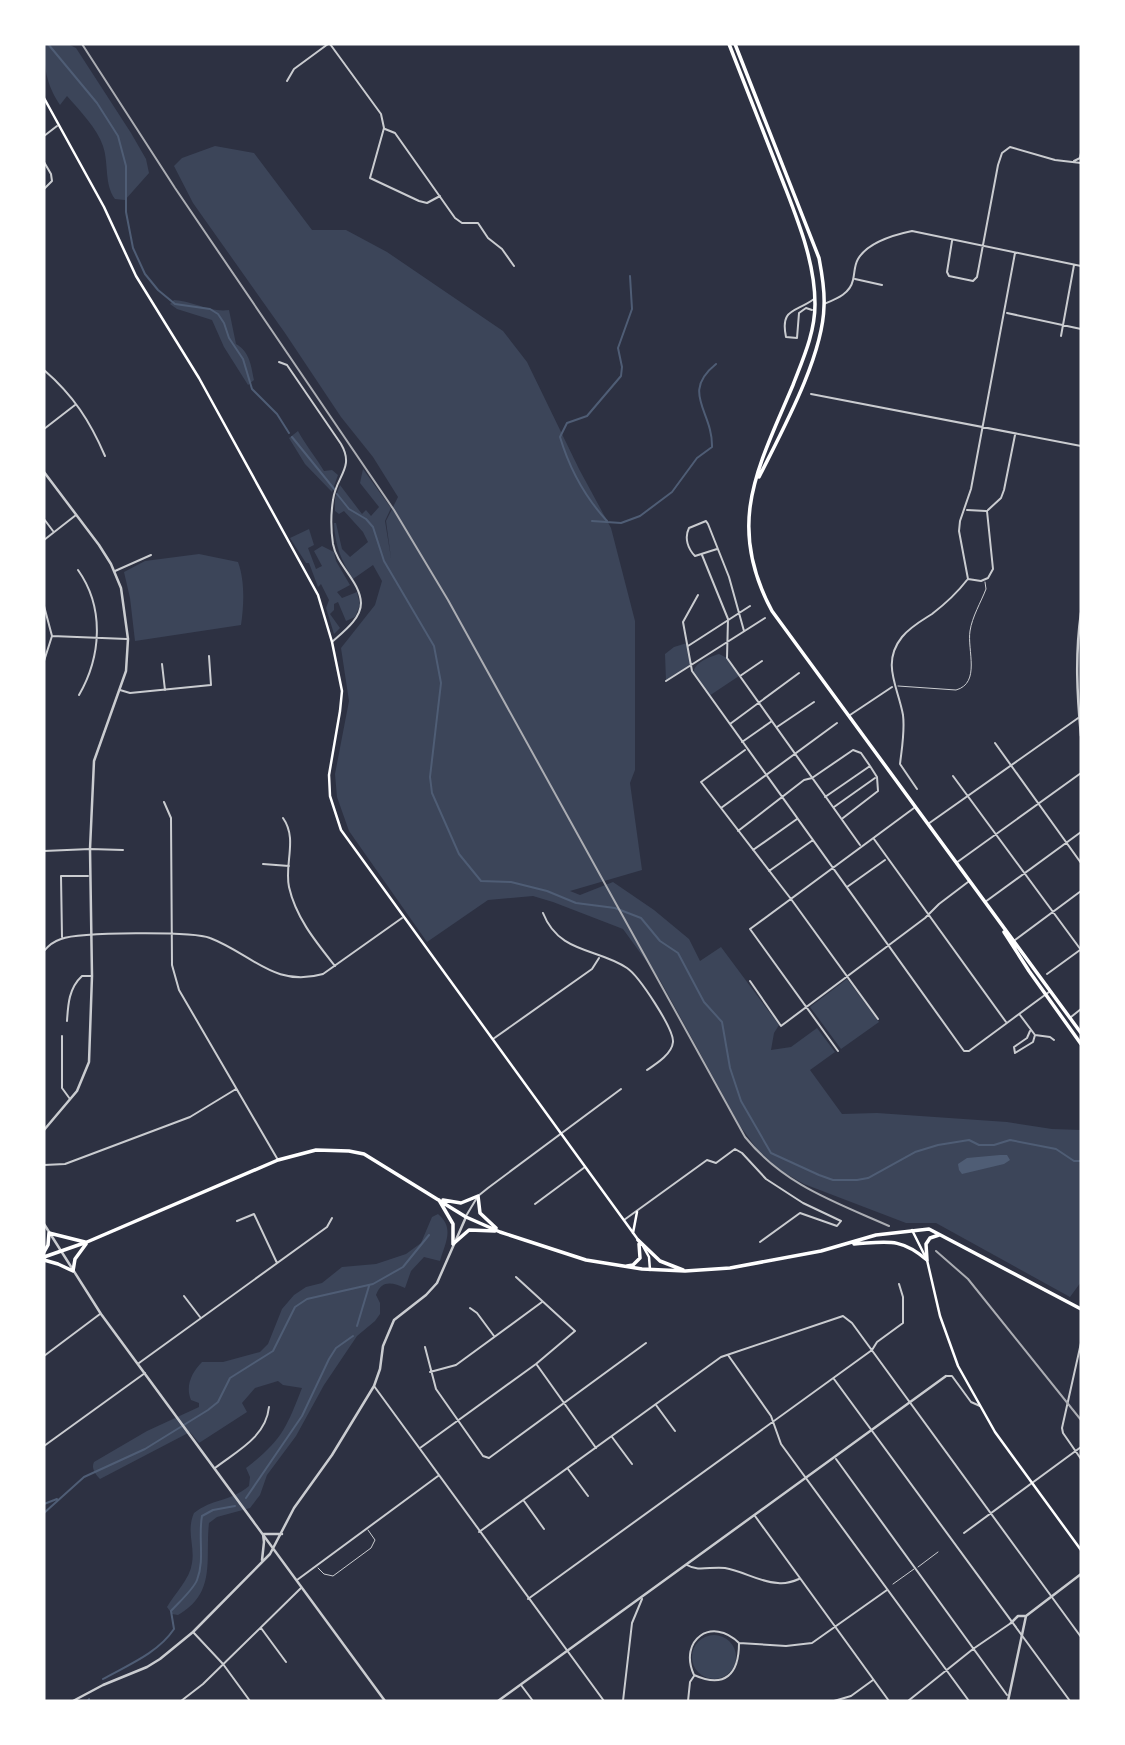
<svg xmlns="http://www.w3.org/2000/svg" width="1125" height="1745" font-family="'Public Sans',sans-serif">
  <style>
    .green { fill: #3c4559 }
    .water { fill: #4f5d75 }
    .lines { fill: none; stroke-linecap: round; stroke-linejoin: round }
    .stream { stroke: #4f5d75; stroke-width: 2 }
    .service { stroke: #caccd0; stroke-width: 1 }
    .minor { stroke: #caccd0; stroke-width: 2 }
    .tertiary { stroke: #caccd0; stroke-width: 2.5 }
    .secondary { stroke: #fff; stroke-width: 2.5 }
    .primary { stroke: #fff; stroke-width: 3.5 }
    .trunk { stroke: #fff; stroke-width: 3.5 }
    .rail { stroke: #abadb3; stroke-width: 2 }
  </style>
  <rect width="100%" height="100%" fill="#2d3142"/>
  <path class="green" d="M44 44H68L76 48 131 133 146 159 149 173 125 200 115 199C104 184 109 164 103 146 97 128 80 111 67 96L60 105C46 84 44 67 44 44Z
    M215 146 254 153 312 230H346L387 252 503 331 527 362 579 469 611 528 635 621V770L630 783 642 870 570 891 580 895 613 882 654 910 689 939 700 961 721 947 779 1025 774 1033 771 1050 791 1047 817 1028 835 1052 810 1070 842 1114 877 1113 1007 1122 1052 1129 1081 1130V1282L1070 1297 936 1223H906L804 1184 778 1169 757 1149 740 1126 660 980 623 929 553 902 533 896 488 900 427 942 349 831 337 797 335 774 349 701 341 648 375 605 382 581 373 565 353 579C341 560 335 546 334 523H336L342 549 350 557 368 542 363 532 344 511 339 514 335 511V498L340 485 362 514 366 510 371 516 379 507 360 483 363 469 391 508 385 521 391 558 386 521 398 497 373 457 341 417 285 333 193 203 174 166 182 158Z
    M174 300C193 301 211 313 229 310L236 344C250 352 251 366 254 380L248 385 224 347 212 320 177 309 170 304Z
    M298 431C306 446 316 457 324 471L332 470 338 475 332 492 305 464 289 438Z
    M309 529 314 545 308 548 316 569 322 566 314 551 322 546 334 552 336 561 350 585 337 592 342 598 357 592 360 605 355 617 346 621 338 602 334 604V610L330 614 340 628 334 634 326 608 329 600 321 584 318 587 309 563H306L290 538Z
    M199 554 238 562C245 581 244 605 241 625L135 641 130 598 124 572 145 561Z
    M687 643 692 665 666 681 665 654 674 647Z
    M719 654 727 658 739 676 709 696 693 673C695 662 709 657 719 654Z
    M847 979 879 1022 841 1049 810 1007Z
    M438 1214C455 1228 445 1243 440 1261L424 1257 411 1271 405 1288C393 1283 382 1279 376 1295L380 1303V1314L375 1321 357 1336 324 1385 296 1436 267 1475 260 1495 250 1508 217 1517 209 1523C205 1559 217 1593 178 1615L172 1614 167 1607C175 1593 190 1579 192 1563 195 1546 186 1531 194 1513 213 1498 228 1503 249 1486L250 1477 246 1468C281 1441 286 1429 302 1388L283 1385 278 1381 255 1388 242 1403 247 1412 199 1443 190 1432 100 1479C95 1474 91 1468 94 1462L147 1431 199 1407V1403L191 1400C185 1386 192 1372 202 1362H223L260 1352 268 1344 282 1309 294 1295 306 1287 322 1283 342 1267 376 1264 406 1254 421 1243 432 1217Z
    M692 1657a22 22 0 1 1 44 0a22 22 0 1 1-44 0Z"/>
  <path class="water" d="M1000 1155H1007L1010 1160 1004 1164 962 1174 959 1170 958 1164 967 1158Z"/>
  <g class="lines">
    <path class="stream" d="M48 44 97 103 118 136 126 166V212L133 248 145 274 158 290 175 304 210 309 218 314 224 323 229 338 243 359 252 389 277 414 289 433
      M292 437 335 490
      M337 494 349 509 366 519 373 527 384 561 434 646 441 683 430 777 432 793 459 854 481 881 511 882 547 891 576 903 615 908 641 918 660 941 678 953 704 1002 722 1022 730 1068 741 1101 771 1153 819 1175 833 1180H857L868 1178 915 1152 938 1145 969 1140 979 1145H994L1010 1140 1056 1149 1074 1161H1081
      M592 521 621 523 640 516 672 492 697 458 712 447C713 411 680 393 716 364
      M607 521C585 497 569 467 560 437L567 423 587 416 621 376 622 367 618 348 632 309 630 276
      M357 1326 369 1286
      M246 1498 302 1416 329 1359 336 1348 353 1336
      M44 1504 57 1499
      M44 1513 84 1477 145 1449 208 1410 218 1402 230 1378 273 1351 295 1307 307 1299 373 1284 403 1267 429 1235
      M103 1679C128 1665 158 1653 174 1629L171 1611C179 1602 193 1590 197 1580 205 1560 198 1537 202 1516L213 1510 235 1506
      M88 1701 89 1699"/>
    <path class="service" d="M898 686 956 690C981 683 967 650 970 631 972 617 981 602 986 589L985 582
      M918 1567 938 1552
      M318 1568 324 1574 333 1576 371 1548 375 1540 368 1530
      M893 1584 914 1569"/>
    <path class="minor" d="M330 44 381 114 384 128 370 178 419 201 427 203 440 196
      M287 81 294 69 328 44
      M385 129 395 133 455 218 462 223H478L488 238 502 249 514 266
      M44 136 57 126
      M1074 161 1080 158 1081 153
      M44 162 51 174 52 181 44 189
      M952 241 947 272 949 276 973 281 977 277 998 165 1002 153 1010 147 1055 160 1081 163
      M855 279 882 285
      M824 304C836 299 850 294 853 280 855 272 854 266 858 259 868 242 893 235 912 231L1081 266
      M812 310 806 308 799 313 797 338 786 337C780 308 795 313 814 299
      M1007 313 1081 329
      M1061 336 1074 265
      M279 362 287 365 341 444C355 468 336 476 333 500 331 513 331 531 333 544 337 566 360 581 361 603 361 619 343 632 332 642
      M44 370C73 395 90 421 105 456
      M811 394 1081 446
      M44 429 75 405
      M967 510 986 511
      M988 510 1001 498 1004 490 1015 435
      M44 519 53 531
      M44 540 76 515
      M717 549 695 556C688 549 684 538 689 528L706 521 708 524 729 577 744 631
      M702 555 728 619 727 658 860 845
      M78 570C105 608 101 657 79 695
      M115 571 151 555
      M968 579 959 531 960 521 971 489 1015 253
      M968 579 981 581 988 578 993 569 987 511
      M698 595 683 622 692 671 964 1051H969L1049 992
      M44 606 52 636 44 661
      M52 636 127 639
      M688 646 750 606
      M162 664 165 690
      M740 676 762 661
      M666 681 765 618
      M120 690 130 693 211 685 209 656
      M850 715 892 687
      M730 724 799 673
      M777 727 814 702
      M742 742 772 721
      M995 743 1081 863
      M745 750 701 782 791 899 878 1019
      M953 776 1081 950
      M917 789 900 764C902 747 905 731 903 715 898 687 881 663 902 637 910 627 921 621 932 614 945 604 957 593 967 580
      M825 797 870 766 877 777 878 791 843 818
      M164 802 171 818 172 965 179 990 278 1160
      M834 807 875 778
      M721 808 837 723
      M283 818C298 839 284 864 289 887 296 918 316 942 335 966
      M928 824 1081 716
      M738 831 804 780 812 778 853 750 861 753 870 766
      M874 839 1006 1022
      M753 850 797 819
      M44 851 90 849 123 850
      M956 863 1081 773
      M263 864 289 866
      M769 871 813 840
      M847 887 885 860
      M985 902 1081 832
      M543 913C559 954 598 948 627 968 639 976 674 1029 673 1042 672 1054 656 1064 647 1070
      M62 937 61 876H88
      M1015 940 1081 891
      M44 951C48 946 55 941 61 939 79 932 193 931 210 938 252 954 274 988 323 974L402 918
      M1047 974 1080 950
      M750 981 781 1026 925 918 939 904 968 882
      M1020 1015 1035 1035 1050 1037 1054 1040
      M1071 1017 1081 1009
      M67 1021C68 1004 69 988 82 976H91
      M1030 1031 1027 1038 1014 1047 1015 1053 1033 1042 1035 1035
      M62 1036V1088L70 1099
      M493 1039 592 969 599 958
      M838 1051 750 929 914 808
      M44 1165 65 1164 190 1117 236 1089
      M535 1204 585 1167
      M466 1216 478 1196 488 1188 621 1089
      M624 1220 707 1160 716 1163 735 1149 742 1153 766 1179 803 1203 841 1221 837 1226 800 1213 760 1242
      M237 1221 254 1214 277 1263
      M184 1296 200 1317
      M470 1308 477 1313 494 1336
      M1081 1343 1062 1428 1063 1433 1081 1459
      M425 1347 436 1389 483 1456 489 1458 646 1343
      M728 1355 771 1416 781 1444 969 1701
      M44 1356 100 1314
      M139 1363 327 1227 332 1218
      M537 1365 596 1448
      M430 1372 456 1365 542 1302
      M947 1376H952L971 1402 980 1406
      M834 1379 1070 1701
      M374 1386 604 1701
      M656 1405 675 1431
      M612 1437 632 1464
      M44 1446 145 1373
      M420 1448 536 1364 575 1331 516 1277
      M836 1459 1007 1695
      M215 1468C237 1451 266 1437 269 1407
      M568 1469 588 1496
      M524 1501 544 1529
      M755 1516 889 1701
      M479 1532 721 1357 843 1316 852 1323 1081 1637
      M964 1533 1081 1447
      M687 1565C698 1572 712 1566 725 1568 743 1571 759 1582 778 1583 785 1584 792 1582 799 1579
      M297 1580 438 1476
      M528 1599 872 1350 877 1342 903 1323V1297L899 1284
      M261 1628 286 1662
      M193 1632 223 1664 250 1701
      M739 1643C739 1674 725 1689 694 1675 678 1640 712 1616 739 1643L786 1646 812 1643 887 1590
      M521 1685 533 1701
      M181 1701 203 1684 301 1588
      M623 1701 632 1623 642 1599
      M688 1701 690 1682 694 1676
      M834 1701 851 1696 873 1680
      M908 1701 973 1649 1011 1623"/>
    <path class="tertiary" d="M44 472 99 545 111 564 121 588 128 639 126 671 94 761 90 849 92 976 89 1062 77 1091 44 1130
      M1081 613C1075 655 1077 694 1081 736
      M44 1224 101 1314 385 1701
      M262 1560 264 1542 263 1534H282
      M1011 1623 1018 1616H1026L1081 1574
      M73 1701 103 1685 147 1667 160 1659 193 1632 270 1554 294 1508 332 1455 374 1386 380 1369 383 1346 394 1320 426 1295 437 1283 466 1217
      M498 1701 946 1376
      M1008 1701 1026 1616"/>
    <path class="secondary" d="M44 98 104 207 136 276 199 378 318 595 332 642 342 691 340 711 329 775 330 796 341 830 639 1241
      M912 1230 927 1260 940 1316 958 1366 995 1432 1081 1550
      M633 1233 637 1212
      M643 1246 649 1257 650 1270"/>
    <path class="primary" d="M439 1200 453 1224V1244
      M443 1200 461 1203 478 1196 480 1213 496 1228
      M638 1240 660 1261 683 1270
      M453 1244 469 1230 495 1231
      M854 1244C887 1242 900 1237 927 1260
      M44 1252 48 1245 49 1233 85 1242
      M44 1257 87 1242 278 1160 316 1150 349 1151 364 1154 466 1217 500 1232 586 1260 642 1269 685 1271 730 1268 821 1251 876 1235 929 1229 1081 1309
      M44 1260 58 1264 73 1271 75 1259 86 1244
      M927 1260 926 1244 930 1238 939 1235
      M627 1266 633 1265 640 1258 639 1244"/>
    <path class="trunk" d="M729 44C747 90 765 136 783 182 798 221 815 262 815 304 815 333 803 359 793 385 758 468 725 524 772 611L1081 1033
      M735 44 819 258C822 274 825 289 824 306 823 357 782 431 759 477
      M1004 932 1029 971 1081 1044"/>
    <path class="rail" d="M82 44 175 188 394 510 448 600 745 1137C784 1185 835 1202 889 1226
      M936 1251 968 1279 1081 1420"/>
  </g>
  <rect width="1125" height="1745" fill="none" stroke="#ffffff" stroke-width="91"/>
</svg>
